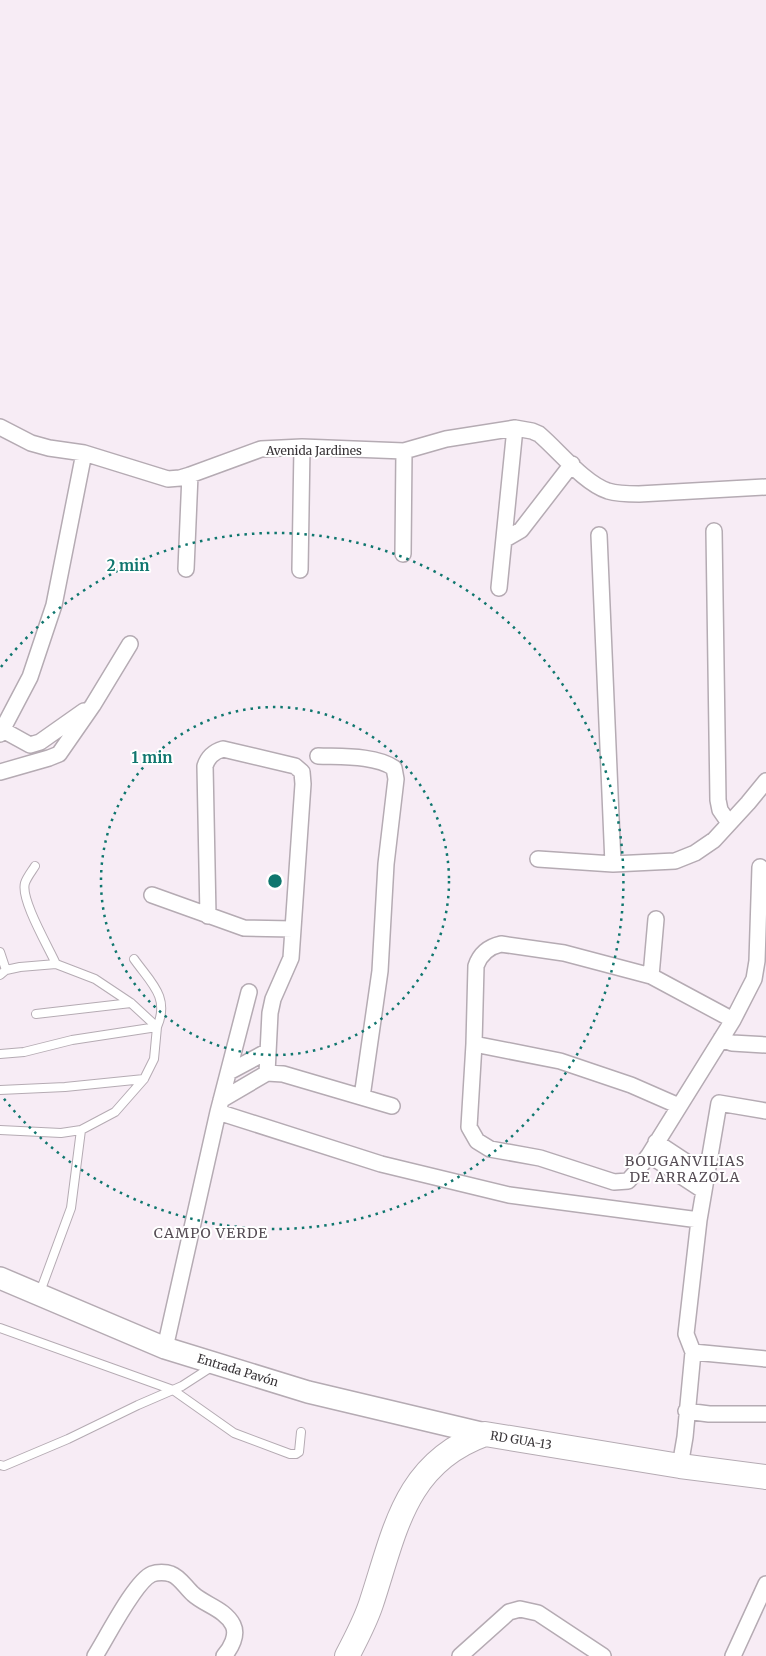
<svg xmlns="http://www.w3.org/2000/svg" width="766" height="1656" font-family="Merriweather,serif">
  <style>
    .lines { fill: none; stroke-linecap: round; stroke-linejoin: round }
    .lane-casing { stroke: #b5abb3; stroke-width: 10 }
    .street-casing { stroke: #b5abb3; stroke-width: 18 }
    .secondary-casing { stroke: #b5abb3; stroke-width: 24 }
    .primary-casing { stroke: #b5abb3; stroke-width: 26 }
    .lane { stroke: #fff; stroke-width: 8 }
    .street { stroke: #fff; stroke-width: 15 }
    .secondary { stroke: #fff; stroke-width: 21 }
    .primary { stroke: #fff; stroke-width: 24 }
    .ring { fill: none; stroke: #0f766e; stroke-width: 2.5; stroke-dasharray: 2.5 5 }
    .labels { text-anchor: middle; dominant-baseline: central; stroke-width: 4; stroke-linejoin: round; paint-order: stroke }
    .street-label { font-size: 12px; fill: #383437; stroke: #fff }
    .neighbourhood-label { font-size: 14px; letter-spacing: 1px; fill: #554c54; stroke: #fff }
    .centre { fill: #0f766e; stroke: #fff; stroke-width: 2.5 }
    .ring-label { font-size: 15px; text-anchor: middle; font-weight: bold; fill: #0f766e; stroke: #fff; stroke-width: 4; stroke-linejoin: round; paint-order: stroke }
  </style>
  <rect width="100%" height="100%" fill="#f7ecf5"/>
  <g class="lines">
    <g class="lane-casing">
      <path id="lane" d="M35 866C32 871 27 877 25 883 20 899 49 948 56 964
        M0 952 6 970
        M0 975 6 970 20 967 56 964 95 979 131 1003 157 1027 154 1059 144 1079 115 1112 81 1130 61 1133 0 1130
        M36 1014 131 1003
        M0 1054 24 1052 72 1040 157 1027C170 997 151 983 134 959
        M0 1090 65 1087 144 1079
        M40 1292 71 1208 81 1130
        M0 1328 173 1390 234 1433 290 1454H296L299 1452 301 1432
        M0 1465 4 1466 68 1439 138 1405 182 1386 213 1366"/>
    </g>
    <g class="street-casing">
      <path id="street" d="M0 427 31 443 49 448 84 453 168 479 180 478 190 475 261 449 302 447 404 451 446 439 515 428 532 431 539 434C559 451 584 483 608 491 618 494 628 494 639 494L766 487
        M714 531 718 800 720 810 729 823
        M599 535 613 864
        M504 540 521 530 572 464
        M403 554 404 451
        M186 569 190 475
        M300 570 302 447
        M499 588 515 428
        M3 730 30 745 40 742 84 711
        M0 734 30 677 54 605 84 453
        M318 756C341 757 375 755 394 768L396 779 386 864 380 971 362 1097
        M0 772 49 758 59 754 93 705 130 644
        M538 859 613 864 675 861 695 853 714 840 748 803 766 781
        M152 895 244 928 293 929
        M208 916 205 766C208 757 213 752 223 749L295 766 302 772 303 784 291 958 273 999 270 1013 267 1073
        M651 976 656 919
        M733 1020 651 976 564 953 501 944C488 947 480 954 476 966L474 1044 469 1127 477 1141 490 1149 540 1158 614 1182 628 1181 636 1172 649 1155 733 1020 754 979 757 961 760 867
        M721 1039 732 1043 766 1045
        M474 1044 560 1061 631 1085 679 1106
        M229 1072 268 1051
        M221 1100 267 1073 283 1074 392 1106
        M218 1112 381 1164 509 1195 699 1220
        M656 1142 706 1175
        M649 1155 704 1191
        M165 1348 218 1112 249 992
        M693 1352 766 1359
        M686 1411 709 1414H766
        M680 1466 685 1437 693 1352 686 1334 699 1220 719 1103 766 1111
        M95 1656C106 1639 135 1581 152 1574 157 1572 166 1572 171 1574 180 1577 186 1588 193 1594 205 1605 225 1609 233 1625 238 1635 231 1648 224 1656
        M460 1656 509 1612 520 1609 538 1613 603 1656
        M733 1656 766 1584"/>
    </g>
    <g class="secondary-casing">
      <path id="secondary" d="M0 1278 165 1348 308 1392 485 1434"/>
    </g>
    <g class="primary-casing">
      <path id="primary" d="M347 1656C356 1639 365 1622 371 1604 395 1532 404 1463 485 1434L680 1466 766 1477"/>
    </g>
    <use href="#lane" class="lane"/>
    <use href="#street" class="street"/>
    <use href="#secondary" class="secondary"/>
    <use href="#primary" class="primary"/>
  </g>
  <g class="ring">
    <circle cx="275" cy="881" r="174"/>
    <path d="M1 667A348 348 0 1 1 1 1095"/>
  </g>
  <g class="labels">
    <g class="street-label">
      <text x="314" y="450">Avenida Jardines</text>
      <text transform="translate(238 1370) rotate(17)">Entrada Pavón</text>
      <text transform="translate(521 1440) rotate(9)">RD GUA-13</text>
    </g>
    <g class="neighbourhood-label">
      <text x="685" y="1161">BOUGANVILIAS<tspan x="685" dy="16">DE ARRAZOLA</tspan></text>
      <text x="211" y="1233">CAMPO VERDE</text>
    </g>
  </g>
  <circle cx="275" cy="881" r="8" class="centre"/>
  <g class="ring-label">
    <text x="128" y="571">2 min</text>
    <text x="152" y="763">1 min</text>
  </g>
</svg>
